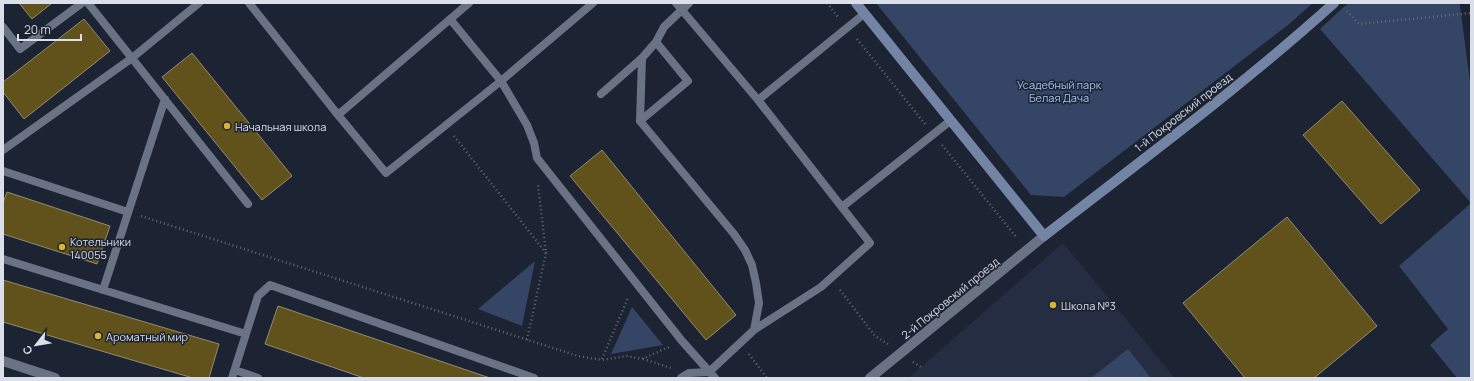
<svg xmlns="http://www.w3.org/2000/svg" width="1474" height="381" font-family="Manrope,sans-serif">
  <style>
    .built { fill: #242d41 }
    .green { fill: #354565 }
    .building { fill: #61511b; stroke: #918b77 }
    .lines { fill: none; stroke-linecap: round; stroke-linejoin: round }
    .path { stroke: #626875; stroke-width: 2.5; stroke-dasharray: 1 3; stroke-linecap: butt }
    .lane { stroke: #6a7384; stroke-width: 8 }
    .street { stroke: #6a7384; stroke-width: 10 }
    .secondary { stroke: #7384a5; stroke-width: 10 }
    .poi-dot { fill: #d7b434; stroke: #1c2332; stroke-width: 1.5 }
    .labels { text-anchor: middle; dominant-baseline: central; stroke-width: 3; stroke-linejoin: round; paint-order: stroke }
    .park-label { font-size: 11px; fill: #a9c1f2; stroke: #1c2332 }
    .street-label { font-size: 11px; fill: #dadfe9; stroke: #1c2332 }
    .poi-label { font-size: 11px; fill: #dadfe9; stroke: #1c2332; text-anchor: start }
  </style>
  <rect width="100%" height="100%" fill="#1c2332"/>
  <path class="built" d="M1063 243 1175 378H908L921 367Z"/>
  <path class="green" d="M876 3H1313L1288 25 1064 197 1031 195Z
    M1348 3H1459L1460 6 1471 89V378H1457L1430 345 1448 329 1399 266 1471 203 1320 29Z
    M535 261 522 326 478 309Z
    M632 307 663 345 611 354Z
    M1128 349 1151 378H1091Z"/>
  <path class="building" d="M19 3H52L32 19Z
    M84 19 110 51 24 119 3 92V82Z
    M192 53 292 176 262 200 162 77Z
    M1342 101 1420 190 1381 224 1303 135Z
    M602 150 736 315 706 340 570 176Z
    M7 192 110 226 97 264 3 234V203Z
    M1287 217 1377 326 1314 378H1245L1183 303Z
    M3 280 219 344 209 378H193L3 322Z
    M278 306 490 378H364L265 344Z"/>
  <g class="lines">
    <path class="path" d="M827 3 838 17
      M1347 11 1359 24 1471 13
      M857 39 925 124
      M454 136 546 253
      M942 145 1017 238
      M141 216 578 356 602 360 626 356 642 359 669 347
      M840 290 875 336 888 344
      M527 340 546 253 538 185
      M749 354 767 378
      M602 359 628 298
      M643 359 671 368
      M913 362 921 367"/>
    <path class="lane" d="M88 3 248 204
      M249 3 338 115 469 3
      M676 3 758 100 870 243 821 287 754 330 709 372 689 373 681 378
      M689 3 664 27 656 42 688 81 640 121 734 234 745 250 752 265 756 283 759 303 754 330
      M450 19 501 81 527 125 534 143 537 158 682 341 715 378
      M3 27 20 49 82 3
      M601 94 642 58
      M758 100 864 14
      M338 115 386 173 501 81 593 3
      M640 121 642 58 656 42
      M3 150 132 58 199 3
      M3 171 128 212
      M842 207 950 121
      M3 259 246 334
      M103 290 165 99
      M235 370 258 378
      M232 378 258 296 270 285 534 378"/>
    <path class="street" d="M3 361 55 378
      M870 378 1044 236"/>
    <path class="secondary" d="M856 3 1044 236C1142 160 1242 86 1334 3"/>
  </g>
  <g class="poi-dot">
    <circle cx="227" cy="126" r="4"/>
    <circle cx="62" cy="247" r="4"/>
    <circle cx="1053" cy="305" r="4"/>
    <circle cx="98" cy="336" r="4"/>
  </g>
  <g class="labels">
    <g class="park-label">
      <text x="1059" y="84">Усадебный парк<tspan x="1059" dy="13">Белая Дача</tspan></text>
    </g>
    <g class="street-label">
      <text transform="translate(1183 112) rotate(-38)">1-й Покровский проезд</text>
      <text transform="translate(950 298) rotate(-39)">2-й Покровский проезд</text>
    </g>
    <g class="poi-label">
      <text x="235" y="126">Начальная школа</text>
      <text x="70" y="241">Котельники<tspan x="70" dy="13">140055</tspan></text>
      <text x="1061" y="305">Школа №3</text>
      <text x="106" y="336">Ароматный мир</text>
    </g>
  </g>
  <rect width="1474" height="381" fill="none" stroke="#dadfe9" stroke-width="8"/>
  <g transform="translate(36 345) rotate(239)" stroke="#1c2332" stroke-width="3" paint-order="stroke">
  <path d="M0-3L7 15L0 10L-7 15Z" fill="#dadfe9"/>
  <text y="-6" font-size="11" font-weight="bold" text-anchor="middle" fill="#dadfe9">С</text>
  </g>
  <path d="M18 34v6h63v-6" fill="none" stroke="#dadfe9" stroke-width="2"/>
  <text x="24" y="34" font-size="12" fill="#dadfe9" stroke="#1c2332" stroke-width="3" paint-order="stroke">20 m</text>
</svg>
